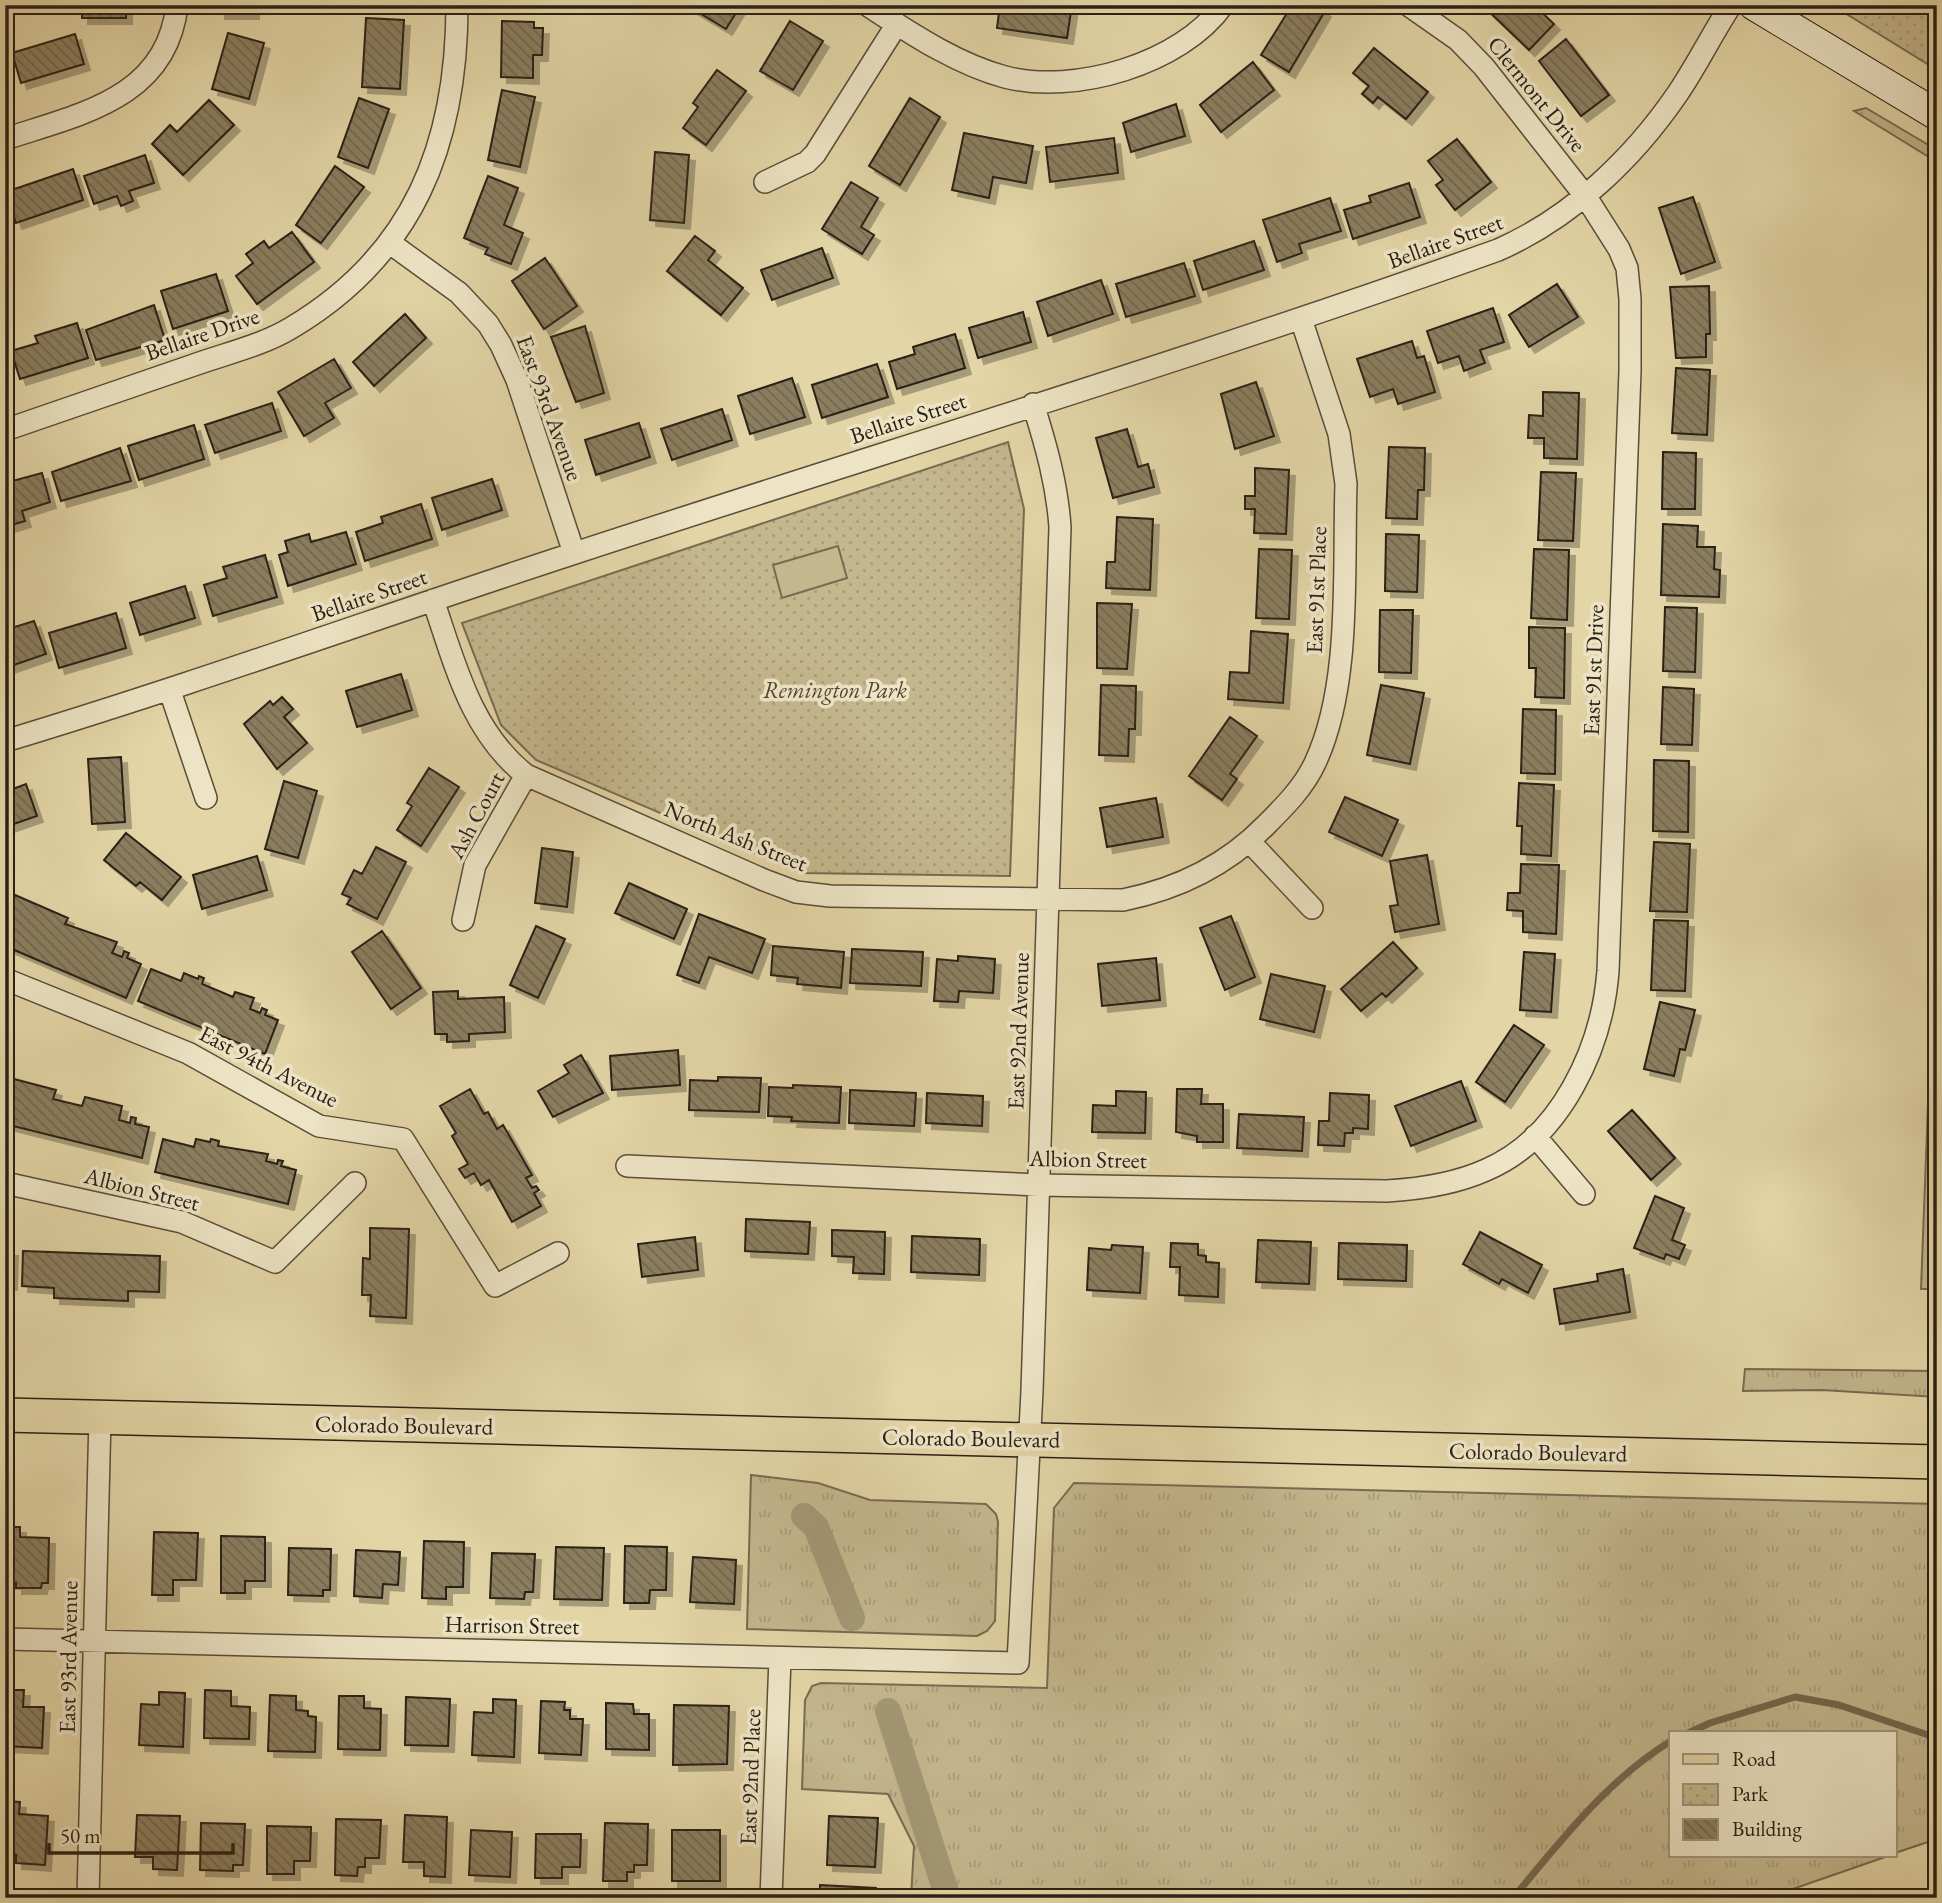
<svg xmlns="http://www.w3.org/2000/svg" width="1942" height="1903" font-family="'EB Garamond',serif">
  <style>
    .grass { fill: url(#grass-tufts); stroke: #786b51; stroke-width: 2 }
    .park { fill: url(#park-dots); stroke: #786b51; stroke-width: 2 }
    .garden { fill: #c4b68d; stroke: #786b51; stroke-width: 2 }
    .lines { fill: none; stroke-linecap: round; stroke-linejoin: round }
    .stream { stroke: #74674f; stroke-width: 7 }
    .canal { stroke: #a49775; stroke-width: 26 }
    .building { fill: url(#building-back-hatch); stroke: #2b2015; stroke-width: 2; filter: url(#shadow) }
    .street-casing { stroke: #594d39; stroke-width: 24 }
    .secondary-casing { stroke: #2b2015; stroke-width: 32 }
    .primary-casing { stroke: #2b2015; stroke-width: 36 }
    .street { stroke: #ede4c5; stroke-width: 21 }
    .secondary { stroke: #ede4c5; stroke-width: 30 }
    .primary { stroke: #e3d5a6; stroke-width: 33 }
    .labels { text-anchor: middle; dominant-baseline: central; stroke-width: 7; stroke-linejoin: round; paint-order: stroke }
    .street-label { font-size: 23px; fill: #2b2015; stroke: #ede4c5 }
    .park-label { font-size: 23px; font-style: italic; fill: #514633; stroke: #ede4c5 }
  </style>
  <defs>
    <pattern id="grass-tufts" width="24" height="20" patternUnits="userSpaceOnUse" patternTransform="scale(1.75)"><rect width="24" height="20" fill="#c4b68d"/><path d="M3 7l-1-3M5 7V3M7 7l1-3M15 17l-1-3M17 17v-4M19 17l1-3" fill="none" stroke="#a99c79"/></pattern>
    <pattern id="park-dots" width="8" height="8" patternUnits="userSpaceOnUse" patternTransform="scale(1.75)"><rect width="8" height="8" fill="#c4b68d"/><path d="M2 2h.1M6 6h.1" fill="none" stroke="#a99c79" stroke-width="1.8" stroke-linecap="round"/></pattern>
    <pattern id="building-back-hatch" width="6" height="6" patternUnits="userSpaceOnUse" patternTransform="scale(1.75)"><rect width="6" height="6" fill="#8b7e60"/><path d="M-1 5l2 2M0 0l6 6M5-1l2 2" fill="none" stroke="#72674e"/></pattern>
    <filter id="shadow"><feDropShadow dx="6" dy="6" stdDeviation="0" flood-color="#0004"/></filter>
  </defs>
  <rect width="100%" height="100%" fill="#e3d5a6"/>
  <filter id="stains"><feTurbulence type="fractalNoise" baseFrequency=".00286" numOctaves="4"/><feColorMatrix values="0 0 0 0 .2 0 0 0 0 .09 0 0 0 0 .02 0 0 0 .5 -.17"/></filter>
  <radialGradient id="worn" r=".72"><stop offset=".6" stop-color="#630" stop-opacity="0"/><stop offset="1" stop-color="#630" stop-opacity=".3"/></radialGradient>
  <path class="grass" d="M1866 108 1937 150V162L1854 111Z
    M1745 1369 1937 1371V1397L1822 1390 1743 1391Z
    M751 1475 818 1483 870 1500 986 1504 996 1514 998 1522 995 1621 987 1631 977 1636 747 1629Z
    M1074 1483 1937 1504V1839L1895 1853V1733H1671V1856H1888L1767 1898H911L914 1846 888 1794 802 1789 805 1700 812 1686 821 1683 1047 1688 1054 1508Z"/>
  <path class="park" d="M1832 5H1937V70Z
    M1008 442 1024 509 1010 876 801 873 536 760 501 725 462 623Z
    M1928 1104H1937V1289H1921Z"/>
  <path class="garden" d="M838 546 847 578 782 598 773 565Z"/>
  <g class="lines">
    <path class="stream" d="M1688 1733 1710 1723 1795 1697 1839 1705 1937 1738
      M1513 1898C1560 1842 1607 1780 1671 1741"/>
    <path class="canal" d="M804 1516 816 1527 852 1618
      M888 1711 948 1898"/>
  </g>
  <path class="building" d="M82 5H126V18H82Z
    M219 5H253V13H219Z
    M497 5H545V8H497Z
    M686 5H741L726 29Z
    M1000 5H1072L1067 38 997 28Z
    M1292 5H1316L1325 11 1289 72 1261 55Z
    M1482 5H1534L1554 24 1529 50Z
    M366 18 404 20 400 89 362 87Z
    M502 21 534 22V28H543L542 55H533V78L501 77Z
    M790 21 823 41 793 90 760 71Z
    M228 33 264 43 249 99 212 89Z
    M75 34 84 64 21 83 12 53Z
    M1566 39 1609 95 1581 116 1539 61Z
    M1374 48 1428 92 1406 119 1378 97 1373 103 1362 94 1369 86 1353 73Z
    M1253 62 1274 90 1221 132 1200 105Z
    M717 70 746 91 706 145 683 128 698 107 693 103Z
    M502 90 535 97 520 167 488 160Z
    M359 98 389 109 368 168 338 157Z
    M910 98 940 117 900 185 869 166Z
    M209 100 234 125 183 175 152 144 170 125 177 132Z
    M1176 104 1185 136 1131 152 1123 123Z
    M964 133 1033 146 1026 183 993 177 989 198 952 190Z
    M1114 138 1118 173 1050 182 1046 147Z
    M1457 139 1491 182 1455 210 1436 185 1443 180 1428 161Z
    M655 152 689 155 684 223 650 220Z
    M145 155 154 183 129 191 133 201 121 206 117 196 94 204 84 176Z
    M335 166 364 187 321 243 296 225Z
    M73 169 83 200 16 223 6 192Z
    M488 176 518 188 504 225 523 233 511 264 485 254 488 248 464 238Z
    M851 182 878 198 861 227 874 235 862 254 822 229Z
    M1409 183 1420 217 1353 239 1344 210 1371 202 1369 196Z
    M1693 197 1715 262 1681 274 1659 208Z
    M1330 198 1341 231 1299 244 1302 253 1277 262 1263 220Z
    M292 232 314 262 257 304 236 276 253 263 246 254 264 241 269 248Z
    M695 236 715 251 708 260 743 288 721 315 667 271Z
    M1254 241 1264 270 1203 290 1194 261Z
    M822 248 833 278 772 300 761 270Z
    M545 258 577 306 544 329 512 281Z
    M1184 263 1195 296 1126 317 1116 284Z
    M216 274 228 311 173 329 161 291Z
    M1101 280 1113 314 1048 336 1037 302Z
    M1557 284 1578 317 1529 347 1509 315Z
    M1709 286 1710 334H1706V357L1676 358 1670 287Z
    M154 305 165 340 96 360 86 330Z
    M1493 308 1504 342 1480 350 1485 363 1464 371 1459 356 1438 363 1427 331Z
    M1023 312 1031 342 978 358 969 328Z
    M405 314 426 338 374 386 353 362Z
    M77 323 88 358 20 379 11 351 38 343 35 336Z
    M585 326 604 393 576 402 551 337Z
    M955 334 965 368 897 389 889 362 915 354 913 347Z
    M1412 341 1417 358 1424 356 1435 392 1398 404 1393 389 1370 397 1357 359Z
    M334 359 351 388 325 403 334 418 304 436 278 392Z
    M877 364 888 397 822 418 812 385Z
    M1676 368 1710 370 1707 435 1672 433Z
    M792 378 805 417 750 434 738 396Z
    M1256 382 1274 436 1235 449 1221 394Z
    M1543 392 1579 393 1577 459 1544 458V438H1528L1529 415 1543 416Z
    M272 403 281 431 215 453 205 425Z
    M722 409 732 440 672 460 661 429Z
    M639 423 650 457 596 475 585 440Z
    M194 425 204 459 139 480 128 446Z
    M1127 429 1138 467 1148 464 1154 487 1113 498 1096 438Z
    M1389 447 1425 448 1424 490H1418L1417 519 1386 518Z
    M120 448 131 481 61 501 52 472Z
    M1663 452 1696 453 1695 509H1662Z
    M1255 468 1289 470 1286 534 1254 533 1255 509H1245V496H1255Z
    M1541 472 1576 473 1573 541 1538 540Z
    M42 473 50 502 22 511 25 521 5 527V483Z
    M492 479 502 510 442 530 432 498Z
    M421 504 432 539 365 561 356 532 383 523 381 517Z
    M1117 517 1153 519 1150 590 1106 588 1107 562H1115Z
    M1663 524 1698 526 1697 547H1715L1714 569 1720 570 1719 597 1661 595Z
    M346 532 356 564 288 586 279 555 288 552 285 541 309 534 311 542Z
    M1386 534 1419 535 1417 592 1385 591Z
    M1259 549 1292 550 1289 619 1256 618Z
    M1534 549 1569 550 1567 620 1531 618Z
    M265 555 277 597 213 616 204 585 227 578 223 567Z
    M185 586 195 618 140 635 130 603Z
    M1097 603 1132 604 1127 669 1097 668Z
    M1665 607 1697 608 1695 672 1663 671Z
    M1380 610H1413L1411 673 1379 672Z
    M116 613 126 648 59 668 49 633Z
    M34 621 46 654 5 668V630Z
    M1529 627 1565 628 1564 698 1535 697 1536 668H1529Z
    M1251 631 1288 634 1283 703 1228 699 1230 672 1249 673Z
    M401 674 412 710 357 727 346 691Z
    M1101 685 1136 686 1135 729H1129L1128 756 1099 755Z
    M1381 685 1424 693 1410 764 1367 755Z
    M1663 687 1694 689 1692 745 1661 744Z
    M282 697 293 709 284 717 307 743 277 769 244 724 270 701 273 705Z
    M1523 709 1556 710 1555 774 1521 773Z
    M1230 717 1257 736 1230 774 1237 779 1222 800 1189 776Z
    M121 757 125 822 92 824 88 759Z
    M1654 760 1689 761 1688 832 1653 831Z
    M429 768 459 787 421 846 397 830 412 806 407 803Z
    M284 781 317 791 298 858 265 849Z
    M1519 783 1554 785 1551 856 1521 854 1522 826H1517Z
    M26 784 37 816 5 827V792Z
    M1345 797 1398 820 1382 856 1329 832Z
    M1156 798 1163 837 1107 847 1100 808Z
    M126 833 181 877 162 900 140 882 136 886 104 860Z
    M1654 842 1690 844 1687 912 1650 911Z
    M376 847 406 862 377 919 347 904 351 898 342 894 354 870 362 874Z
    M542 848 573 852 567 907 535 903Z
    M1427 855 1439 924 1395 932 1390 906 1398 905 1390 861Z
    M257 856 267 890 202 909 193 875Z
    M1521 864 1559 865 1556 934 1523 932V911L1507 910 1508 893H1520Z
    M629 883 687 909 674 939 615 913Z
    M15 895 68 918 65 924 117 942 112 953 122 957 124 951 129 953 127 958 141 964 126 998 5 946V917Z
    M699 914 765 939 752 973 709 957 699 983 677 975Z
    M1231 916 1255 977 1225 990 1200 928Z
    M1654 920 1688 921 1685 991 1651 990Z
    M536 926 565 939 538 998 510 985Z
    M382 931 421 988 391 1009 352 952Z
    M1393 942 1417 968 1386 997 1382 993 1361 1011 1341 989Z
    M773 946 844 952 841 988 797 984 798 978 771 975Z
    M852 949 923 952 921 986 850 983Z
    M1524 952 1555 954 1551 1012 1520 1010Z
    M958 956 995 959 993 993 959 991 958 1002 934 1001 937 959 958 961Z
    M1156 958 1160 1000 1102 1006 1098 964Z
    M151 969 181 981 184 973 198 979 199 976 204 978 202 984 233 997 235 992 254 998 250 1009 260 1013 262 1008 267 1010 265 1015 278 1020 265 1054 138 1001Z
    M1271 974 1325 986 1314 1032 1260 1019Z
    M458 991V999L504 997 505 1032 469 1034V1041L447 1042V1034H435L433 992Z
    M1660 1002 1695 1010 1685 1050 1680 1049 1674 1076 1644 1069Z
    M1514 1025 1544 1045 1505 1102 1476 1082Z
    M678 1050 680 1085 612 1090 610 1056Z
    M581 1055 603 1093 553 1117 538 1091 569 1073 564 1065Z
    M718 1077 761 1078 759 1112 689 1110 690 1080 718 1081Z
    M14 1079 56 1090 53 1099 82 1106 85 1097 122 1106 119 1120 130 1123 131 1117 136 1118 135 1124 149 1127 142 1158 5 1124V1084L12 1085Z
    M1461 1081 1476 1121 1411 1146 1395 1106Z
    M793 1085 841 1087 839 1123 791 1121 792 1117 768 1116 769 1087 793 1088Z
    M470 1089 484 1114 488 1112 497 1129 503 1125 532 1175 526 1178 532 1188 536 1186 539 1190 534 1193 541 1206 512 1222 489 1180 481 1185 474 1173 465 1178 459 1169 468 1164 452 1136 456 1133 440 1106Z
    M1177 1089H1202L1201 1104H1223V1142H1197V1136L1176 1132Z
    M850 1090 916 1093 914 1126 849 1123Z
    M1116 1091 1146 1092 1145 1133 1092 1132 1093 1105 1116 1106Z
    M927 1093 983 1096 982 1126 926 1123Z
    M1330 1093 1369 1095 1368 1129 1353 1128V1133H1345L1344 1146 1318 1145 1319 1121H1329Z
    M1632 1110 1675 1158 1651 1180 1608 1131Z
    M1239 1114 1304 1117 1302 1151 1237 1148Z
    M163 1139 194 1147 196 1139 210 1142 211 1139 219 1141 218 1146 268 1154 266 1161 277 1164 278 1160 283 1161 281 1166 296 1170 288 1204 155 1172Z
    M1655 1196 1684 1208 1672 1240 1685 1245 1679 1259 1666 1254 1664 1259 1634 1248Z
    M746 1219 810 1222 808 1254 745 1251Z
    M370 1228 409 1229 406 1318 370 1316 371 1295H362L363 1258 370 1259Z
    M832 1230 885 1232 884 1274 853 1273 854 1257 832 1256Z
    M1480 1232 1542 1265 1528 1293 1502 1279 1499 1284 1463 1264Z
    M912 1236 980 1239 979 1275 911 1272Z
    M695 1237 698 1270 642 1277 638 1244Z
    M1258 1240 1311 1242 1309 1284 1256 1282Z
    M1171 1243 1198 1244V1255L1206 1256V1262L1219 1263 1218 1297 1179 1295 1180 1267H1170Z
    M1339 1243 1407 1245 1406 1281 1338 1279Z
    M1112 1245 1143 1247 1140 1293 1087 1290 1089 1248 1111 1250Z
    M5 1249 12 1250 11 1284H5Z
    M23 1251 160 1256 159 1292 128 1291V1301L54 1298V1288L22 1286Z
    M1623 1269 1630 1312 1560 1324 1554 1289 1598 1281 1597 1274Z
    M5 1527H20V1537L49 1538 48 1583H42L41 1588H16V1583L5 1582Z
    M154 1532 198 1533 196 1580H173V1595H152Z
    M221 1536 265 1537V1581H245V1593H221Z
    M424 1541 464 1542 463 1587H446V1599L422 1598Z
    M625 1546 667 1547 666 1590H650L649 1603H624Z
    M556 1547 604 1548 602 1600 554 1599Z
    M289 1548 331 1549 330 1590H323V1596L288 1595Z
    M356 1550 400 1552 398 1585 383 1584 382 1598 354 1596Z
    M492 1553 535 1554 533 1592H525L524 1599 490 1598Z
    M693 1557 736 1560 734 1604 690 1602Z
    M5 1690H24L23 1707H44L42 1748 5 1746Z
    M205 1690 231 1691V1706L250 1707 249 1739 204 1738Z
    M159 1692 185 1693 183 1747 139 1745 141 1704 159 1705Z
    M270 1695 296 1696V1710L308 1711V1716L316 1717 315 1752 268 1751Z
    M339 1696H364V1708L381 1709 380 1750 338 1749Z
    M406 1697 450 1699 448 1746 405 1745Z
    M493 1699 516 1700 514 1757 472 1755 474 1712 493 1713Z
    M541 1701 565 1702 564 1710H570V1719H583L581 1755 539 1753Z
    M606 1703 633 1704 634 1714H649V1750L606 1749Z
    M674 1705 729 1706 727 1764 673 1765Z
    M5 1801 20 1802 19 1814 48 1816 45 1865 16 1863V1855L5 1854Z
    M137 1815 180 1816 177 1870 153 1869V1857H135Z
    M405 1815 447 1817 445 1877 424 1876V1862H403Z
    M829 1816 878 1818 875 1867 827 1865Z
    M336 1819 381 1820 379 1858H365V1867H358L357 1876 335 1875Z
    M201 1823 245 1824 243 1865H233V1871L200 1870Z
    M605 1823 648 1824 647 1865H634V1872H627V1881H603Z
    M267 1826 311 1827 310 1861H294V1874H267Z
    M471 1830 512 1832 510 1877 469 1875Z
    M672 1830H720V1881H672Z
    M536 1834H581L580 1867H562V1878H535Z
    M820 1885 876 1888V1898H820Z"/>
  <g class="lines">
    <g class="street-casing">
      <path id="street" d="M867 5C909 32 956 64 1005 77 1074 95 1181 64 1223 5
        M5 139C81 114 167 98 177 5
        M765 182 807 162 815 154 897 24
        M390 243 459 293 488 324 501 345 517 380 574 553
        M5 430C67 409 129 387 191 366 224 354 261 346 291 328 414 255 457 144 457 5
        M433 600C455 664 471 732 526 775L764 880 796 892 830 896 1123 900C1178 889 1227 865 1266 825 1285 806 1304 787 1315 763 1352 685 1343 569 1346 484L1339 434 1301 319
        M170 691 206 798
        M5 741C197 683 385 615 575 553 883 452 1193 359 1498 250 1571 218 1633 159 1678 93 1697 65 1712 34 1731 5
        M1250 842 1312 908
        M463 920 475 865 526 775
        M5 979 188 1053 319 1126 403 1139 495 1286 558 1253
        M1535 1136 1584 1194
        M627 1166 1038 1185 1387 1191C1420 1189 1455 1184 1486 1170 1561 1138 1602 1048 1608 971L1630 371V299L1627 268 1619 249 1586 197 1484 67 1458 40 1408 5
        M5 1183 182 1222 275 1262 355 1183
        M5 1639 1018 1663 1032 1391 1060 527C1057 484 1046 445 1033 404
        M88 1898 100 1417
        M771 1898 780 1658"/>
    </g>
    <g class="secondary-casing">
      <path id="secondary" d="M1754 5 1937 115"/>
    </g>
    <g class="primary-casing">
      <path id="primary" d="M5 1415 1937 1462"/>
    </g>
    <use href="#street" class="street"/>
    <use href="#secondary" class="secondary"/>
    <use href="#primary" class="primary"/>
  </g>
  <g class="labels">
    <g class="street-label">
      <text transform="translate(1537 94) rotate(51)">Clermont Drive</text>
      <text transform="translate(1445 241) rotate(-20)">Bellaire Street</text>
      <text transform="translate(202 334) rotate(-19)">Bellaire Drive</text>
      <text transform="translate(550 408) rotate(70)">East 93rd Avenue</text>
      <text transform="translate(908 418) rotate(-18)">Bellaire Street</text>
      <text transform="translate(1316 590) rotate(-88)">East 91st Place</text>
      <text transform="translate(369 595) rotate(-19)">Bellaire Street</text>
      <text transform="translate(1593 670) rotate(-88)">East 91st Drive</text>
      <text transform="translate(476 815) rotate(-62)">Ash Court</text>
      <text transform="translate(736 836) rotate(22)">North Ash Street</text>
      <text transform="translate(1018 1031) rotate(-88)">East 92nd Avenue</text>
      <text transform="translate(269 1066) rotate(27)">East 94th Avenue</text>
      <text transform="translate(1088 1159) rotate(1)">Albion Street</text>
      <text transform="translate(142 1189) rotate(14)">Albion Street</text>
      <text transform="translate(404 1425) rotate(1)">Colorado Boulevard</text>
      <text transform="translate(971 1438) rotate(1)">Colorado Boulevard</text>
      <text transform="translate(1538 1452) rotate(1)">Colorado Boulevard</text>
      <text transform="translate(512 1625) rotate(1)">Harrison Street</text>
      <text transform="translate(68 1657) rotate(-89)">East 93rd Avenue</text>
      <text transform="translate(750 1777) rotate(-88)">East 92nd Place</text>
    </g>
    <g class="park-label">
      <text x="835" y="690">Remington Park</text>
    </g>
  </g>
  <rect width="1942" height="1903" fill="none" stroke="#e3d5a6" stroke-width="28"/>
  <rect x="7" y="7" width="1928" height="1889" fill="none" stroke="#2b2015" stroke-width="3.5"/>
  <rect x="14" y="14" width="1914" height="1875" fill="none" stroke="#2b2015" stroke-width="2"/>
  <rect x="1669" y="1731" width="228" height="126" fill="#ede4c5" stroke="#9f967f" stroke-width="2"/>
  <rect x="1683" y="1754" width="35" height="10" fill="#e3d5a6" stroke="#9f967f" stroke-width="2"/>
  <text x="1732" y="1766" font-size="21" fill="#2b2015">Road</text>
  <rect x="1683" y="1784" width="35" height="21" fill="url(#park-dots)" stroke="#9f967f" stroke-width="2"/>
  <text x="1732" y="1801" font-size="21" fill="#2b2015">Park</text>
  <rect x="1683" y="1819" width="35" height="21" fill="url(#building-back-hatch)" stroke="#9f967f" stroke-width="2"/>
  <text x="1732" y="1836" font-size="21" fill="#2b2015">Building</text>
  <path d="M49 1843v10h184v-10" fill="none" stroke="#2b2015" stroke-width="3.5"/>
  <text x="60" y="1843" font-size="21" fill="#2b2015" stroke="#ede4c5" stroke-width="5" paint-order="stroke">50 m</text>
  <rect width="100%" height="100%" filter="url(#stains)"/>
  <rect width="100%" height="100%" fill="url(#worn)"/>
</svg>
